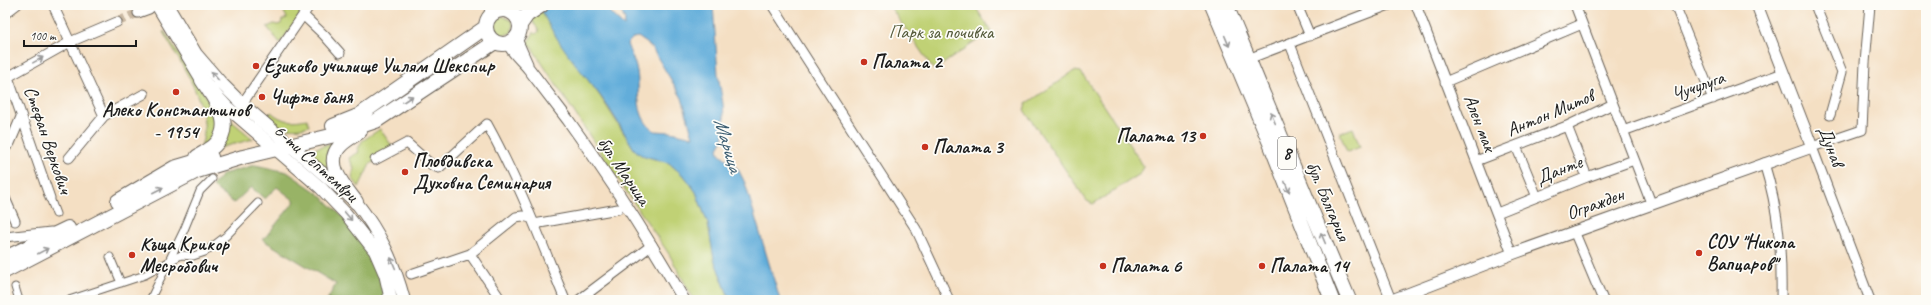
<svg xmlns="http://www.w3.org/2000/svg" width="1931" height="305" font-family="Caveat,sans-serif">
  <style>
    .green { fill: #c0d174; stroke: #6e7648 }
    .forest { fill: #98b366; stroke: #5a6841 }
    .water { fill: #62adda; stroke: #3f647b; fill-rule: evenodd }
    .lines { fill: none; stroke-linecap: round; stroke-linejoin: round }
    .minor-tunnel { stroke: #c9b8a2; stroke-width: 9; stroke-dasharray: 9 4.5; stroke-linecap: butt }
    .pedestrian-casing { stroke: #686056; stroke-width: 9 }
    .minor-casing { stroke: #686056; stroke-width: 11 }
    .tertiary-casing { stroke: #686056; stroke-width: 13 }
    .secondary-casing { stroke: #686056; stroke-width: 14 }
    .primary-casing { stroke: #686056; stroke-width: 16 }
    .pedestrian { stroke: #fff; stroke-width: 7 }
    .minor { stroke: #fff; stroke-width: 9 }
    .tertiary { stroke: #fff; stroke-width: 11 }
    .secondary { stroke: #fff; stroke-width: 12 }
    .primary { stroke: #fff; stroke-width: 14 }
    .oneway { stroke: #999 }
    .poi-dot { fill: #c8321e; stroke: #fdfcf7; stroke-width: 1.5 }
    .labels { text-anchor: middle; dominant-baseline: central; stroke-width: 3.5; stroke-linejoin: round; paint-order: stroke }
    .shield { fill: #fdfcf7; stroke: #605f5e; stroke-width: 1 }
    .shield-label { font-size: 18px; font-weight: bold; fill: #1c1c1c }
    .park-label { font-size: 19px; fill: #555b3b; stroke: #fdfcf7 }
    .poi-label { font-size: 19px; font-weight: bold; fill: #1c1c1c; stroke: #fdfcf7; text-anchor: start }
    .street-label { font-size: 19px; fill: #1c1c1c; stroke: #fdfcf7 }
    .water-label { font-size: 20px; font-style: italic; fill: #3c5d71; stroke: #fdfcf7 }
  </style>
  <rect width="100%" height="100%" fill="#fdfcf7"/>
  <filter id="ink" filterUnits="userSpaceOnUse"><feTurbulence type="fractalNoise" baseFrequency=".025" numOctaves="2"/><feDisplacementMap in="SourceGraphic" scale="8" xChannelSelector="R" yChannelSelector="G"/><feConvolveMatrix kernelMatrix="1 2 1 2 8 2 1 2 1" color-interpolation-filters="sRGB"/></filter>
  <filter id="wash" filterUnits="userSpaceOnUse"><feTurbulence type="fractalNoise" baseFrequency=".012" numOctaves="4" result="noise"/><feDisplacementMap in="SourceGraphic" scale="16" xChannelSelector="R" yChannelSelector="G"/><feGaussianBlur stdDeviation="0.9" result="paint"/><feColorMatrix in="noise" values="0 0 0 0 0 0 0 0 0 0 0 0 0 0 0 0 0 1.4 0 .05"/><feComposite in="paint" operator="in"/></filter>
  <g filter="url(#wash)">
    <rect width="100%" height="100%" fill="#f4dfc3"/>
    <path class="green" d="M285 5 303 6 299 17 280 43 267 27 274 24 277 25 281 24 282 20 287 18 282 8Z
      M522 5H539L555 35 600 96 634 149 641 155 669 163 686 178 696 192 708 224 714 259 730 300H694L669 254 628 194 528 42 534 32 536 34 539 31Z
      M889 5H974L991 31 934 70Z
      M503 16 512 21 513 27 511 33 501 36 496 33 493 27 497 18Z
      M164 31 222 121 212 142 201 146C215 110 180 63 163 32Z
      M1074 71 1081 72 1144 167 1140 174 1093 204 1087 201 1024 110 1026 104Z
      M271 112C282 122 292 122 307 119L309 126C292 131 280 129 267 117Z
      M229 119 253 139 219 148Z
      M1353 128 1360 147 1347 152 1340 133Z
      M380 129 394 149 370 164 359 187 352 178 354 168 349 158 359 152 358 149 362 141Z
      M335 142 330 171 307 151Z"/>
    <path class="forest" d="M255 165 287 172 319 194 343 217 377 263 389 300H327L336 284 263 240 295 201 277 187 265 199 251 187 234 203 212 186 223 174Z"/>
    <path class="water" d="M539 5H606L611 14 624 26 625 21 619 5H713L718 74 723 104 725 130 723 139 718 148 719 153 738 169 745 183 780 300H730L714 259 708 224 696 192 686 178 669 163 641 155 634 149C623 131 612 111 599 94 577 66 553 38 539 5ZM638 37 648 44 653 50 682 98 693 137 671 132 655 131C634 118 640 91 637 71 635 61 630 53 627 44L633 38Z"/>
  </g>
  <g filter="url(#ink)">
    <g class="lines">
      <path class="minor-tunnel" d="M117 22 138 13"/>
      <g class="pedestrian-casing">
        <path id="pedestrian" d="M5 15 18 5
          M50 198 56 214
          M110 257 121 283
          M15 287 19 300
          M69 300 145 275 181 255 193 256 205 252 226 236 258 203
          M150 300 184 230 200 191 212 179"/>
      </g>
      <g class="minor-casing">
        <path id="minor" d="M53 5 104 116
          M772 5 916 229 949 300
          M1297 5 1310 36
          M1416 5 1512 254
          M1575 5 1651 203
          M1675 5 1713 99
          M1815 5 1842 72 1830 115
          M1870 5 1865 63 1862 130 1812 147 1870 300
          M138 13 149 9 153 5
          M303 15 324 35 340 53
          M1290 44 1391 300
          M1248 59 1389 5
          M5 76 8 77 70 42 117 22
          M8 77 50 198
          M1445 82 1582 24
          M242 104 310 5
          M1567 126 1587 177
          M1623 131 1783 73
          M1516 146 1537 197
          M5 148 10 143 21 117
          M69 158 104 116 144 94
          M375 160 407 143 433 166 439 168 487 124C518 180 541 241 565 300
          M1476 161 1567 126 1613 104
          M1764 163C1779 211 1782 251 1781 300
          M5 198 15 221
          M1497 213 1587 177 1634 160
          M534 224 618 209
          M1574 231 1603 300
          M5 237 51 232
          M470 254 501 300
          M411 274 470 254 516 217 522 216 531 218
          M579 300 652 245"/>
      </g>
      <g class="tertiary-casing">
        <path id="tertiary" d="M490 16 491 5
          M516 39 527 64
          M508 43C513 54 522 60 529 69 542 86 555 103 568 120 610 178 648 238 684 300
          M1392 300 1512 254 1812 147 1757 5"/>
      </g>
      <g class="secondary-casing">
        <path id="secondary" d="M157 5 202 80 227 107 321 188 346 214 375 251 385 274 391 300
          M167 5 196 54 221 83 242 104 356 202C380 233 394 262 404 300"/>
      </g>
      <g class="primary-casing">
        <path id="primary" d="M1212 5 1270 143 1332 300
          M1226 5 1349 300
          M486 27a17 17 0 1 1 34 0a17 17 0 1 1-34 0Z
          M520 25 527 15 542 5
          M333 126 358 116 486 27
          M197 157C203 153 210 150 215 145 236 124 214 99 202 80
          M118 201 174 168 211 157
          M356 202C345 187 323 164 340 146 345 140 354 136 360 131
          M5 258 68 228
          M5 271 197 171 243 157 335 135 376 121 495 42"/>
      </g>
      <use href="#pedestrian" class="pedestrian"/>
      <use href="#minor" class="minor"/>
      <use href="#tertiary" class="tertiary"/>
      <use href="#secondary" class="secondary"/>
      <use href="#primary" class="primary"/>
    </g>
    <defs><path id="oneway-shaft" d="M-6 0H5M1.5-3L5.5 0L1.5 3" fill="none" stroke-width="1.6" stroke-linecap="round" stroke-linejoin="round"/></defs>
    <g class="oneway">
      <use href="#oneway-shaft" transform="translate(1227 41) rotate(67)"/>
      <use href="#oneway-shaft" transform="translate(38 60) rotate(-29)"/>
      <use href="#oneway-shaft" transform="translate(215 76) rotate(-130)"/>
      <use href="#oneway-shaft" transform="translate(408 99) rotate(-33)"/>
      <use href="#oneway-shaft" transform="translate(1273 118) rotate(-113)"/>
      <use href="#oneway-shaft" transform="translate(1287 187) rotate(68)"/>
      <use href="#oneway-shaft" transform="translate(158 190) rotate(-27)"/>
      <use href="#oneway-shaft" transform="translate(348 216) rotate(50)"/>
      <use href="#oneway-shaft" transform="translate(1323 238) rotate(-113)"/>
      <use href="#oneway-shaft" transform="translate(43 251) rotate(-28)"/>
      <use href="#oneway-shaft" transform="translate(393 263) rotate(-113)"/>
    </g>
  </g>
  <g class="poi-dot">
    <circle cx="864" cy="62" r="4"/>
    <circle cx="256" cy="66" r="4"/>
    <circle cx="176" cy="92" r="4"/>
    <circle cx="262" cy="97" r="4"/>
    <circle cx="1203" cy="136" r="4"/>
    <circle cx="925" cy="147" r="4"/>
    <circle cx="405" cy="172" r="4"/>
    <circle cx="1699" cy="253" r="4"/>
    <circle cx="132" cy="255" r="4"/>
    <circle cx="1103" cy="266" r="4"/>
    <circle cx="1262" cy="266" r="4"/>
  </g>
  <g class="labels">
    <rect class="shield" x="1278" y="137" width="18" height="32" rx="3"/>
    <g class="shield-label">
      <text x="1287" y="153">8</text>
    </g>
    <g class="park-label">
      <text x="941" y="32">Парк за почивка</text>
    </g>
    <g class="poi-label">
      <text x="872" y="62">Палата 2</text>
      <text x="264" y="66">Езиково училище Уилям Шекспир</text>
      <text x="270" y="97">Чифте баня</text>
      <text x="176" y="110" text-anchor="middle">Алеко Константинов<tspan x="176" dy="22">- 1954</tspan></text>
      <text x="1195" y="136" text-anchor="end">Палата 13</text>
      <text x="933" y="147">Палата 3</text>
      <text x="413" y="161">Пловдивска<tspan x="413" dy="22">Духовна Семинария</tspan></text>
      <text x="1707" y="242">СОУ "Никола<tspan x="1707" dy="22">Вапцаров"</tspan></text>
      <text x="140" y="244">Kъща Крикор<tspan x="140" dy="22">Месробович</tspan></text>
      <text x="1111" y="266">Палата 6</text>
      <text x="1270" y="266">Палата 14</text>
    </g>
    <g class="street-label">
      <text transform="translate(1698 86) rotate(-20)">Чучулуга</text>
      <text transform="translate(1550 113) rotate(-23)">Антон Митов</text>
      <text transform="translate(1480 123) rotate(69)">Ален мак</text>
      <text transform="translate(48 140) rotate(71)">Стефан Веркович</text>
      <text transform="translate(1831 146) rotate(69)">Дунав</text>
      <text transform="translate(316 163) rotate(42)">6-ти Септември</text>
      <text transform="translate(1559 170) rotate(-22)">Данте</text>
      <text transform="translate(624 171) rotate(56)">бул. Марица</text>
      <text transform="translate(1328 201) rotate(67)">бул. България</text>
      <text transform="translate(1595 204) rotate(-20)">Огражден</text>
    </g>
    <g class="water-label">
      <text transform="translate(728 145) rotate(73)">Марица</text>
    </g>
  </g>
  <rect width="1931" height="305" fill="none" stroke="#fdfcf7" stroke-width="20"/>
  <path d="M24 40v6h112v-6" fill="none" stroke="#1c1c1c" stroke-width="2"/>
  <text x="30" y="40" font-size="12" fill="#1c1c1c" stroke="#fdfcf7" stroke-width="3" paint-order="stroke">100 m</text>
</svg>
